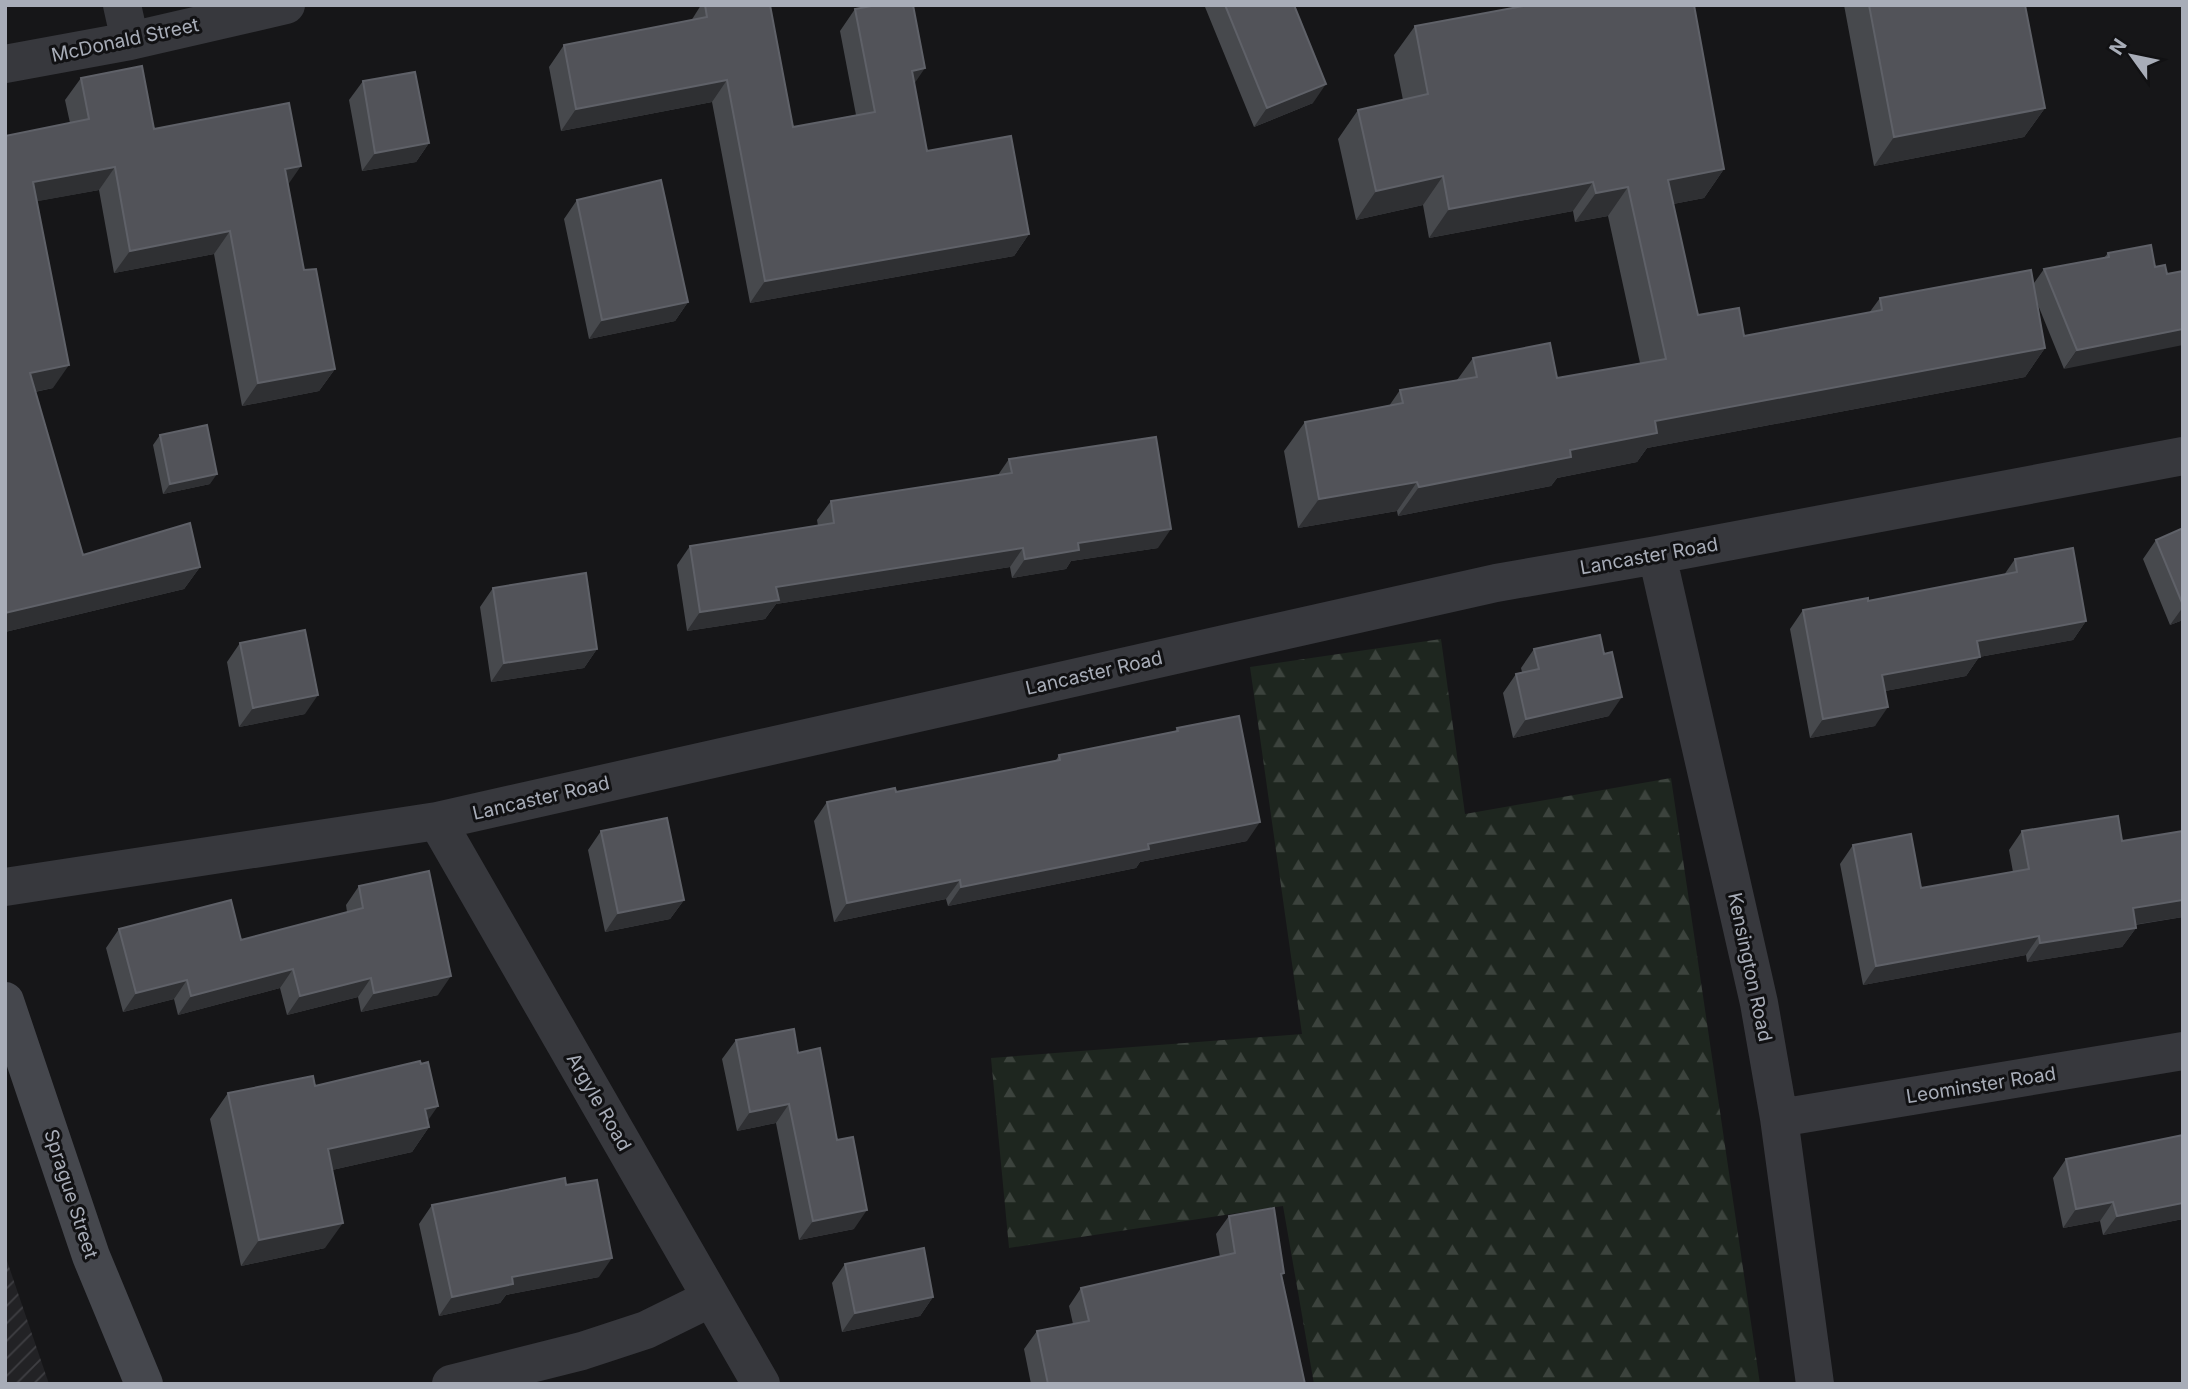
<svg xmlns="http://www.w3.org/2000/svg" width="2188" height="1389" font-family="Inter,sans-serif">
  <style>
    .industrial { fill: url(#industrial-furrows) }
    .forest { fill: url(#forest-firs) }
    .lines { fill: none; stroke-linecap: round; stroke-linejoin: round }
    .street { stroke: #37383d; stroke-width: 38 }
    .secondary { stroke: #45474d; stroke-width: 38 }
    .wall { fill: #47494d }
    .shaded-wall { fill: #2f3033 }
    .building { fill: #525359; stroke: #5f6168; stroke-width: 2 }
    .labels { text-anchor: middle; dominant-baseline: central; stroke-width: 6; stroke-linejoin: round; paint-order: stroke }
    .street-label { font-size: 19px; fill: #a8adb8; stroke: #111113 }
  </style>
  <defs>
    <pattern id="industrial-furrows" width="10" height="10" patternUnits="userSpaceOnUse" patternTransform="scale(1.75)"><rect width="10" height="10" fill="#222225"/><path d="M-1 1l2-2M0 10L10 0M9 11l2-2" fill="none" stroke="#3f3f43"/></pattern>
    <pattern id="forest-firs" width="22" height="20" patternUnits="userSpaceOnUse" patternTransform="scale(1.75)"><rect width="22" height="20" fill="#1e261f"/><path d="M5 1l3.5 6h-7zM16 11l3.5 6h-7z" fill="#3c433d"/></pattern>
  </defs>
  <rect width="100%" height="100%" fill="#161618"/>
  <path class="industrial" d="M5 1255 49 1384H5Z"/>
  <path class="forest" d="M1441 639 1465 814 1671 778 1760 1384H1314L1283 1206 1009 1248 991 1058 1302 1034 1250 667Z"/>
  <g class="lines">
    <path class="street" d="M122 5 130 41
      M5 64 130 41 286 5
      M1657 555 1759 1003 1779 1118 1815 1384
      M437 821 761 1384
      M5 887 437 821 1496 583 1657 555 2183 456
      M1779 1118 2183 1051
      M451 1384 582 1351 646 1330 711 1298"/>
    <path class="secondary" d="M5 1001 91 1256 144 1384"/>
  </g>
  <path class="wall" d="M701 5H770L793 127 856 115 840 31 855 9 914 83 927 151 1029 234 1014 256 750 303 712 102 561 131 549 67 564 45 691 21Z
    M1206 5H1294L1313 103 1254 127 1205 7Z
    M1844 5H2025L2045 108 2024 137 1874 166Z
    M1415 26 1724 169 1704 198 1673 204 1698 315 1744 336 1869 313 1880 298 2034 283 2044 269 2104 258 2108 253 2151 245 2064 369 2038 305 2045 348 2025 377 1647 448 1637 462 1557 478 1551 486 1398 516 1397 511 1298 528 1284 451 1305 422 1389 406 1400 390 1457 380 1473 358 1557 378 1640 363 1608 216 1575 222 1573 211 1429 238 1423 205 1356 220 1338 139 1358 110 1403 100 1394 55Z
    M81 78 154 129 288 185 304 270 335 369 319 391 242 406 214 254 114 273 99 190 37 201 53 388 35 392 83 555 200 567 184 589 5 632V136L70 123 65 100Z
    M363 81 429 143 416 162 362 171 349 100Z
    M577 200 688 302 675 321 589 339 564 219Z
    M160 435 210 484 163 494 153 445Z
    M1009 459 1158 548 1071 561 1066 569 1012 578 1010 567 776 604 765 619 687 631 677 565 690 546 818 526 817 520 831 501 998 475Z
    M2183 528V620L2170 625 2143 559 2156 540Z
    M2015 559 2086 621 2073 640 1979 657 1966 676 1885 691 1875 726 1810 738 1790 629 1803 610 1868 601 2004 575Z
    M493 588 597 649 584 668 491 682 480 607Z
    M240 643 305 714 239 727 227 662Z
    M1534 649 1609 716 1513 738 1503 693 1516 674 1522 672 1521 668Z
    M1177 728 1247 841 1140 862 1136 868 948 906 946 899 834 922 814 821 827 802 896 792 1055 762 1059 755 1175 732Z
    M601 831 684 900 670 919 605 932 588 850Z
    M2022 831 2122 841 2183 917 2135 925 2136 928 2122 947 2027 962 2026 955 1863 985 1840 864 1853 845 1921 888 2013 872 2009 850Z
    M359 886 438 995 361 1012 358 997 287 1015 280 988 178 1015 174 999 123 1012 106 948 119 929 241 940 347 912 346 905Z
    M736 1040 798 1053 837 1140 854 1229 799 1240 776 1123 737 1131 722 1059Z
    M315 1086 428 1120 429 1127 412 1152 332 1170 325 1248 241 1266 210 1119 228 1093Z
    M2183 1135V1219L2103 1235 2100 1221 2063 1228 2053 1178 2066 1159Z
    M566 1185 599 1277 506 1295 500 1303 439 1316 419 1224 432 1205Z
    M1229 1216 1282 1277 1305 1384H1031L1024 1349 1037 1331 1073 1324 1069 1306 1081 1288 1220 1257 1216 1234Z
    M845 1264 933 1297 920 1316 842 1332 832 1283Z"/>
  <path class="shaded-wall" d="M925 68 910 90 912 71Z
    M727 80 712 102 561 131 576 109Z
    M1326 84 1313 103 1254 127 1267 108Z
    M2045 108 2024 137 1874 166 1894 137Z
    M429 143 416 162 362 171 375 153Z
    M301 166 285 189V169Z
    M115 167 99 190 17 205 33 182Z
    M1724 169 1704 198 1648 209 1668 180Z
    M1443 176 1423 205 1356 220 1376 191Z
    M1593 182 1573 211 1429 238 1449 209Z
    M1628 187 1608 216 1575 222 1596 193Z
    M230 231 214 254 114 273 130 251Z
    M1029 234 1014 256 750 303 765 281Z
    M688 302 675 321 589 339 602 320Z
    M2183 329V345L2064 369 2077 350Z
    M2045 348 2025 377 1647 448 1637 462 1557 478 1551 486 1398 516 1419 487 1570 450 1655 421Z
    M69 365 53 388 14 396 30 373Z
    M335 369 319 391 242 406 258 383Z
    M217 474 210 484 163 494 170 484Z
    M1417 482 1397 511 1298 528 1319 499Z
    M1171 529 1158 548 1071 561 1066 569 1012 578 1025 559 1078 543Z
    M1023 548 1010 567 776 604 765 619 687 631 700 612 776 587Z
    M200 567 184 589 5 632V613Z
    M2183 607V620L2170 625Z
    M2086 621 2073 640 1979 657 1966 676 1869 694 1882 675 1977 641Z
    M597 649 584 668 491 682 504 663Z
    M318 695 305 714 239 727 253 708Z
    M1622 697 1609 716 1513 738 1526 719Z
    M1888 707 1875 726 1810 738 1823 719Z
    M1260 822 1247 841 1140 862 1136 868 948 906 961 887 1148 844Z
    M960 880 946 899 834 922 847 903Z
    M684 900 670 919 605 932 618 913Z
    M2183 900V917L2119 927 2133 908Z
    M2136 928 2122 947 2027 962 2040 943Z
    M2039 936 2026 955 1863 985 1876 966Z
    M293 969 280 988 178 1015 191 996Z
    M451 976 438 995 361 1012 374 993Z
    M371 978 358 997 287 1015 300 996Z
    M187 980 174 999 123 1012 136 993Z
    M789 1104 776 1123 737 1131 750 1112Z
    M438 1106 422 1129 429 1127 412 1152 310 1175 328 1149 425 1109Z
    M2113 1202 2100 1221 2063 1228 2076 1209Z
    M2183 1203V1219L2103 1235 2117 1216Z
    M867 1210 854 1229 799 1240 813 1221Z
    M343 1223 325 1248 241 1266 259 1240Z
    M612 1258 599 1277 506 1295 500 1303 439 1316 452 1297 512 1277Z
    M933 1297 920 1316 842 1332 855 1313Z"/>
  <path class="building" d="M705 5H770L793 127 875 112 855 9 877 5H913L925 68 912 71 927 151 1011 136 1029 234 765 281 727 80 576 109 564 45 707 17Z
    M1225 5H1294L1326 84 1267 108Z
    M1529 5H1694L1724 169 1668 180 1698 315 1739 308 1744 336 1882 310 1880 298 2031 270 2045 348 1655 421 1657 433 1570 450 1571 457 1419 487 1417 482 1319 499 1305 422 1403 403 1400 390 1477 377 1473 358 1550 343 1557 378 1666 359 1628 187 1596 193 1593 182 1449 209 1443 176 1376 191 1358 110 1428 94 1415 26Z
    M1869 5H2025L2045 108 1894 137Z
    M142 66 154 129 289 103 301 166 285 169 304 270 316 269 335 369 258 383 230 231 130 251 115 167 33 182 69 365 30 373 83 555 190 523 200 567 5 613V136L89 119 81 78Z
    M415 72 429 143 375 153 363 81Z
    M661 180 688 302 602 320 577 200Z
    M2151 245 2155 267 2165 265 2167 274 2183 271V329L2077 350 2044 269 2109 257 2108 253Z
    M207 425 217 474 170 484 160 435Z
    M1156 437 1171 529 1078 543 1079 550 1025 559 1023 548 776 587 779 600 700 612 690 546 834 523 831 501 1012 473 1009 459Z
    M2183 528V605L2156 540Z
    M2073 548 2086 621 1977 641 1980 657 1882 675 1888 707 1823 719 1803 610 1868 598V601L2017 572 2015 559Z
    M586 573 597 649 504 663 493 588Z
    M305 630 318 695 253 708 240 643Z
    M1600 635 1604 654 1612 652 1622 697 1526 719 1516 674 1539 669 1534 649Z
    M1239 716 1260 822 1148 844 1149 849 961 887 960 880 847 903 827 802 895 788 896 792 1060 760 1059 755 1178 731 1177 728Z
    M2118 816 2122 841 2183 831V900L2133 908 2136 928 2040 943 2039 936 1876 966 1853 845 1911 834 1921 888 2029 869 2022 831Z
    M667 818 684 900 618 913 601 831Z
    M429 871 451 976 374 993 371 978 300 996 293 969 191 996 187 980 136 993 119 929 231 900 241 940 363 908 359 886Z
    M794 1029 798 1053 820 1048 837 1140 853 1137 867 1210 813 1221 789 1104 750 1112 736 1040Z
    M420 1061 421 1064 428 1062 438 1106 425 1109 429 1127 328 1149 343 1223 259 1240 228 1093 313 1076 315 1086Z
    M2183 1135V1203L2117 1216 2113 1202 2076 1209 2066 1159Z
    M565 1178 566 1185 597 1180 612 1258 512 1277 513 1284 452 1297 432 1205Z
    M1274 1208 1284 1273 1281 1274 1305 1384H1048L1037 1331 1089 1321 1081 1288 1235 1253 1229 1216Z
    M924 1248 933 1297 855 1313 845 1264Z"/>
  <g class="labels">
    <g class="street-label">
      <text transform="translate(125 40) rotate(-12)">McDonald Street</text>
      <text transform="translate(1649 556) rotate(-10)">Lancaster Road</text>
      <text transform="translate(1094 673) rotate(-13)">Lancaster Road</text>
      <text transform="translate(541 798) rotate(-13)">Lancaster Road</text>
      <text transform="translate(1750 967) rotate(78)">Kensington Road</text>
      <text transform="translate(1981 1085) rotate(-9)">Leominster Road</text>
      <text transform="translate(599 1102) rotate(60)">Argyle Road</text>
      <text transform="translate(71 1194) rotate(72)">Sprague Street</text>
    </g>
  </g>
  <rect width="2188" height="1389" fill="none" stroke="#a8adb8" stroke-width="14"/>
  <g transform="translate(2132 56) rotate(303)" stroke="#111113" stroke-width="5" paint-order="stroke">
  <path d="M0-5L12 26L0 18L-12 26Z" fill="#a8adb8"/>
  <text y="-10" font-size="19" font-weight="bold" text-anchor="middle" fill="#a8adb8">N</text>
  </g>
</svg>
